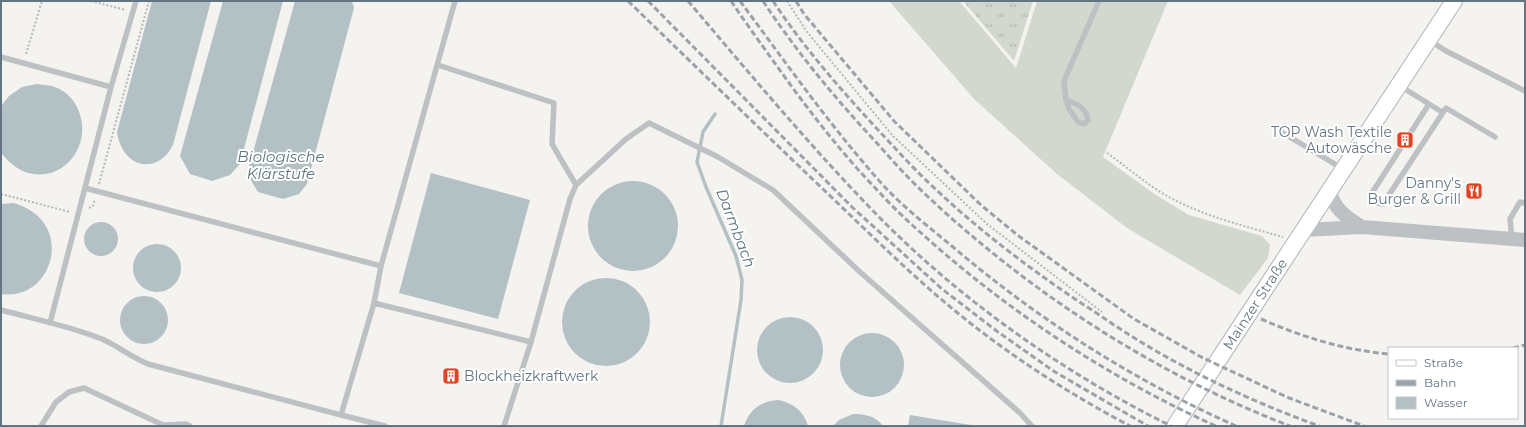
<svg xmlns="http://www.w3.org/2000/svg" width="1526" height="427" font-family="Montserrat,sans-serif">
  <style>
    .grass { fill: url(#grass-tufts) }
    .garden { fill: #d3d8cf }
    .water { fill: #b3c1c4 }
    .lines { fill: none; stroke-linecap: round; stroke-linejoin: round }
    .stream { stroke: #b3c1c4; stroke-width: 3.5 }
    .secondary-casing { stroke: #afb5b9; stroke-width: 18 }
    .path { stroke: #b5b8ba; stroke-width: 2; stroke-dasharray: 2 2; stroke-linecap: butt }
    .service { stroke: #bdc1c4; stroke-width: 5.5 }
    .tertiary { stroke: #bdc1c4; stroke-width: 14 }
    .secondary { stroke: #fff; stroke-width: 16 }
    .rail { stroke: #9ca3a8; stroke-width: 3; stroke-dasharray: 6 3; stroke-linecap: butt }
    .labels { text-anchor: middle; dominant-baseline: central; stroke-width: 4; stroke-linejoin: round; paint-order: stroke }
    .poi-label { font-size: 14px; fill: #637580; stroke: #fff; text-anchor: end }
    .street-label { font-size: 14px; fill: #637580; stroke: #fff }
    .water-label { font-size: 15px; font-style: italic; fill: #5f777e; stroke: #fff }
  </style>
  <defs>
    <pattern id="grass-tufts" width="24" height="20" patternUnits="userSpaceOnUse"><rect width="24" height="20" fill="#d3d8cf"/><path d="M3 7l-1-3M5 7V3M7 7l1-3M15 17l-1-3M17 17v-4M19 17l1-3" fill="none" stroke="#afb4ad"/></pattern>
  </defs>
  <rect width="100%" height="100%" fill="#f4f3ef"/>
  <path class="grass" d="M963 1H1033L1014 61Z"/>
  <path class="garden" d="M889 1H959L1016 68 1037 1H1168L1103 157 1156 195 1189 215 1262 236 1270 245 1268 258 1240 295 1127 228 1057 174 974 99Z"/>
  <path class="water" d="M152 1H211L173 145C156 177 122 167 117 132Z
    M223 1H283L240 164 230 175 212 181 190 174 180 156Z
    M295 1H352L354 8 307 184 299 194 283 199 258 192 247 174Z
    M37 84C42 85 48 85 52 86 63 89 73 98 77 107 95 143 64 185 25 172 15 168 8 161 1 153V106L9 96 22 87Z
    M431 173 530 200 498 319 399 293Z
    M588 226a45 45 0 1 1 90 0a45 45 0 1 1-90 0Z
    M13 203C77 220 54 302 1 294V204Z
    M84 239a17 17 0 1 1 34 0a17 17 0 1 1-34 0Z
    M133 268a24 24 0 1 1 48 0a24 24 0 1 1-48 0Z
    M562 322a44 44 0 1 1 88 0a44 44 0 1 1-88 0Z
    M120 320a24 24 0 1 1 48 0a24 24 0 1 1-48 0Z
    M757 350a33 33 0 1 1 66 0a33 33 0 1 1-66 0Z
    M840 365a32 32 0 1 1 64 0a32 32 0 1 1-64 0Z
    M778 400C793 403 804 411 808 426H744C749 410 761 401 778 400Z
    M853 414C865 414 876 416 883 426H833L839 420Z
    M910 415 977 426H908Z"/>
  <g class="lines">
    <path class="stream" d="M715 114 703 132 697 162 706 187 736 256 742 280 741 300 721 426"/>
    <g class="secondary-casing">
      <path id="secondary" d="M1175 426 1454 1"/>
    </g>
    <path class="path" d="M91 1 126 10
      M787 1 807 32 893 136 987 224 1102 312
      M26 54 42 1
      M1107 153C1127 167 1146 184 1167 196 1203 216 1244 226 1283 237
      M99 184 149 1
      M1 194 70 212
      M89 208 93 206 95 199"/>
    <path class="service" d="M1429 40 1446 51 1525 91
      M1 57 111 87
      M438 65 554 103 552 144 576 185
      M1400 86 1442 112
      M1066 100C1077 104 1086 107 1088 120L1084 124 1078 122 1069 109 1066 100 1064 81 1099 1
      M1429 104 1370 196 1374 203 1383 204 1446 108 1495 137
      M1283 133 1343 169
      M85 188 381 266
      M1512 239 1510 219 1520 202 1525 203
      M374 303 531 342
      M1 310C34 319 70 326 102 339 118 346 131 357 148 364L341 415
      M50 323 111 87 136 1
      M41 426 56 402 69 392 84 388 163 425 186 424 190 426
      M385 426 341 415 374 303 381 266 455 1
      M504 426 531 342 570 199 576 185 626 139 649 123 718 157 773 190 860 272 1020 413 1032 426"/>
    <path class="tertiary" d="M1330 189C1332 208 1347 218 1362 227
      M1303 230 1362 227 1525 240"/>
    <use href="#secondary" class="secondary"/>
    <path class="rail" d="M628 1C694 65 760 129 826 192 866 230 906 270 948 305 1004 352 1066 392 1130 426
      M648 1 852 207 942 289 998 332 1055 372 1148 426
      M688 1C751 75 814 151 883 221 966 304 1066 374 1171 426
      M731 1C743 19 756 37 769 55 803 103 839 151 880 193 900 215 922 234 945 254 1026 323 1118 382 1216 426
      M740 1C786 63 831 127 883 185 904 208 929 227 953 247 1039 320 1133 380 1236 426
      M763 1C796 51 834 97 875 141 891 159 907 177 925 194 1030 293 1155 374 1290 426
      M773 1C804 48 842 91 880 132 896 149 912 167 929 183 976 228 1027 267 1081 303 1097 313 1112 324 1128 334 1188 372 1253 402 1319 426
      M796 1 804 14 894 121 982 206 1020 237 1134 319 1203 358 1289 398 1364 426
      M1261 319C1302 337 1344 350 1389 354
      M1513 348 1525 345"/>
  </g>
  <defs>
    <g id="building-square" transform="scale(0.9)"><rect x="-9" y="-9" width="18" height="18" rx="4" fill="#df4524" stroke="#fff"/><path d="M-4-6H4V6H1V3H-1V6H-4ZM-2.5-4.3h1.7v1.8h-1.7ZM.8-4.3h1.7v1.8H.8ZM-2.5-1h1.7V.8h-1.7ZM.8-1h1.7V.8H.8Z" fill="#fff"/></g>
    <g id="restaurant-square" transform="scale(0.9)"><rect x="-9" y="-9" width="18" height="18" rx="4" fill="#df4524" stroke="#fff"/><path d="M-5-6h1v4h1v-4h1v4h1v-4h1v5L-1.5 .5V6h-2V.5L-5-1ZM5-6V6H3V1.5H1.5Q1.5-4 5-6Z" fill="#fff"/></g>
  </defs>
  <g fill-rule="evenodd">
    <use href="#building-square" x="1405" y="140"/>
    <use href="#restaurant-square" x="1474" y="191"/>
    <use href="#building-square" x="451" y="376"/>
  </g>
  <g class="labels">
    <g class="poi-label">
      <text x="1392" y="132">TOP Wash Textile<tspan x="1392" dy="16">Autowäsche</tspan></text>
      <text x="1461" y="183">Danny's<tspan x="1461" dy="16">Burger &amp; Grill</tspan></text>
      <text x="464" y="376" text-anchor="start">Blockheizkraftwerk</text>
    </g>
    <g class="street-label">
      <text transform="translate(1255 304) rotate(-57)">Mainzer Straße</text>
    </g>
    <g class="water-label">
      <text x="281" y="156">Biologische<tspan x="281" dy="17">Klärstufe</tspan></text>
      <text transform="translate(736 228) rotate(69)">Darmbach</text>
    </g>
  </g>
  <rect width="1526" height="427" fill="none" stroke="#637580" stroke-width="4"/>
  <rect x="1388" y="347" width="130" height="72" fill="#ffffff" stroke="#c1c8cc"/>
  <rect x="1396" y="360" width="20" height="6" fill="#ffffff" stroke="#c1c8cc"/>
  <text x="1424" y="367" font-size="12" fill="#637580">Straße</text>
  <rect x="1396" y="380" width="20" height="6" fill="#9ca3a8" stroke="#c1c8cc"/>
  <text x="1424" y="387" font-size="12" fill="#637580">Bahn</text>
  <rect x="1396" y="397" width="20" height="12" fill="#b3c1c4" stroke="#c1c8cc"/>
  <text x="1424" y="407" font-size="12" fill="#637580">Wasser</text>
</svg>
